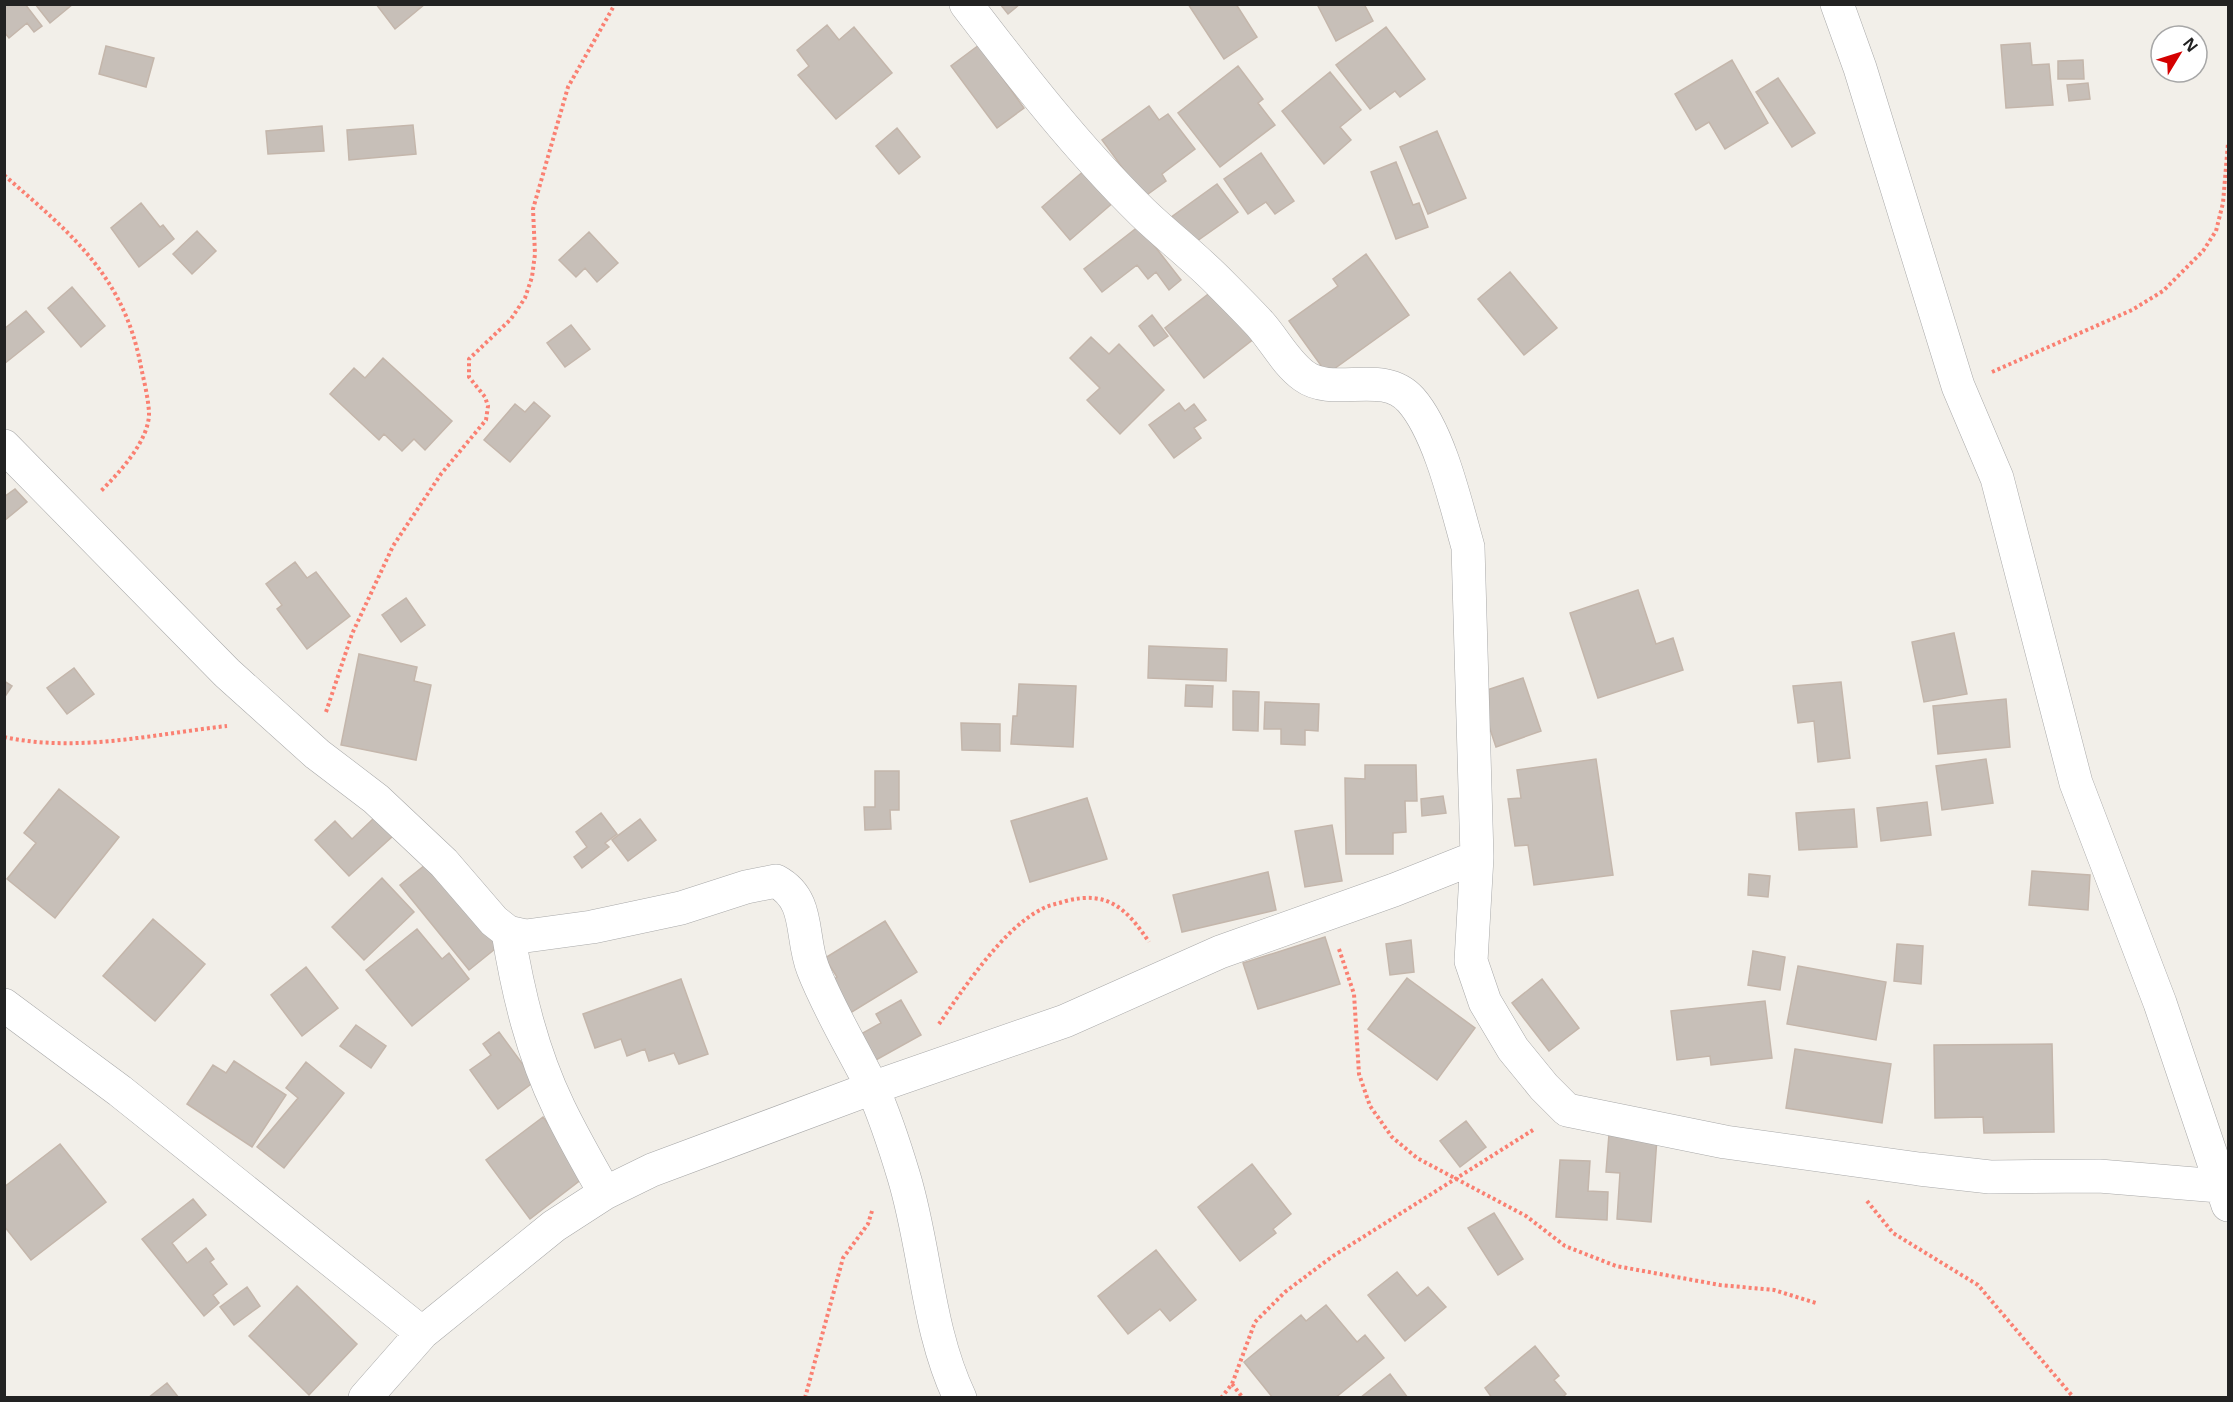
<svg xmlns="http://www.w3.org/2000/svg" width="2233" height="1402" font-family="'Noto Sans',sans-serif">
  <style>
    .building { fill: #c7bfb8; stroke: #c4b6ab; stroke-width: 1.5 }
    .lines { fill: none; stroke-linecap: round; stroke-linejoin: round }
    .street-casing { stroke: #a9a9a9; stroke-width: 34 }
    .path { stroke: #fa8072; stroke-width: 4; stroke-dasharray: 3 3; stroke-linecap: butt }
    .street { stroke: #fff; stroke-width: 33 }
  </style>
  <rect width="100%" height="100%" fill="#f2efe9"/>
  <path class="building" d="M4 4H25L42 26 34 32 27 23 9 38 4 32Z
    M35 4H73L50 23Z
    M376 4H425L395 29Z
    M1000 4H1020L1008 14Z
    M1188 4H1236L1257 37 1224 59Z
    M1317 4H1364L1373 21 1336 41Z
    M827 25 839 40 854 27 892 73 836 119 798 75 809 66 797 50Z
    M1386 27 1425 79 1400 97 1395 91 1370 109 1336 65Z
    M2030 43 2032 65 2049 64 2053 105 2006 108 2001 45Z
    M979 45 1024 108 997 128 951 66Z
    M106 46 154 58 146 87 99 74Z
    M1732 60 1768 123 1725 149 1709 122 1696 130 1675 94Z
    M2083 60 2084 79H2058V61Z
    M1238 66 1263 99 1258 103 1275 125 1220 167 1178 113Z
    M1330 72 1361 110 1340 127 1351 140 1324 164 1282 111Z
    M1778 78 1815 133 1792 147 1756 92Z
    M2088 83 2090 99 2069 101 2067 85Z
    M1149 106 1159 120 1168 114 1195 149 1162 174 1166 181 1144 197 1102 140Z
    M413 125 416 154 349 160 347 130Z
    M322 126 324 151 268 154 266 131Z
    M897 128 920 157 899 174 876 146Z
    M1437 131 1466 198 1428 214 1400 147Z
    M1261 153 1294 201 1275 214 1266 202 1248 214 1224 179Z
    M1396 162 1413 205 1419 203 1428 227 1396 239 1371 172Z
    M1093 163 1122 195 1070 240 1042 207Z
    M1217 184 1238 212 1190 246 1170 218Z
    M141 203 160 227 163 225 174 239 139 267 111 228Z
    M1139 226 1181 280 1169 290 1156 272 1148 279 1137 265 1102 292 1084 269Z
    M197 231 216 251 192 274 173 254Z
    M589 232 618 263 597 282 585 268 576 277 559 260Z
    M1366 254 1409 315 1327 374 1289 321 1338 286 1333 279Z
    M1510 272 1557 328 1524 355 1478 299Z
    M1221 284 1260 334 1204 378 1165 328Z
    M72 287 105 326 81 347 48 308Z
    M26 311 44 332 4 364V329Z
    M1152 315 1168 336 1154 346 1139 326Z
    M571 325 590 349 565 367 547 343Z
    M1091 337 1109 354 1119 344 1164 390 1120 434 1087 400 1100 388 1070 358Z
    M383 358 452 421 425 450 414 439 402 451 384 434 379 440 330 394 354 368 365 378Z
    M534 402 550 416 510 462 484 440 515 404 525 412Z
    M1179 403 1185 411 1194 404 1206 420 1194 428 1201 438 1174 458 1149 425Z
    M15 489 27 502 4 521V497Z
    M295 562 307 578 316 572 350 616 307 649 277 609 282 605 266 584Z
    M1638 590 1656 644 1673 638 1683 670 1598 698 1570 613Z
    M406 598 425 625 401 642 382 615Z
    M1954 633 1967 694 1924 702 1912 642Z
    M1149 646 1227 649 1226 681 1148 678Z
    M359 654 417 667 414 681 431 685 416 760 341 745Z
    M74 668 94 694 67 714 47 688Z
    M1523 678 1541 731 1496 747 1478 693Z
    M4 681 12 686 4 698Z
    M1841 682 1850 758 1818 762 1814 721 1798 723 1793 686Z
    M1019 684 1076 686 1073 747 1011 744 1013 716H1017Z
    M1186 685 1213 686 1212 707 1185 706Z
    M1233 691 1259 692 1258 731 1233 730Z
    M2006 699 2010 747 1938 754 1933 706Z
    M1265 702 1319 704 1318 731 1305 730V745L1281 744V729H1264Z
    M961 723 1000 724V751L962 750Z
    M1596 759 1613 875 1534 885 1528 845 1515 846 1508 799 1521 798 1517 770Z
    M1986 759 1993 803 1942 810 1936 766Z
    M1365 765H1416L1417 801H1405L1406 832 1393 833V854H1346L1345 778 1365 779Z
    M875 771H899V810H890L891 829 865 830 864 807H875Z
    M59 789 119 837 55 918 7 879 36 843 24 833Z
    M1443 796 1446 813 1422 816 1421 799Z
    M1087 798 1107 859 1030 882 1011 821Z
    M1927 802 1931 835 1881 841 1877 808Z
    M1854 809 1857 847 1799 850 1796 813Z
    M601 813 617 834 605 843 609 847 582 868 574 857 587 847 576 832Z
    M375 817 393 836 349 876 315 840 335 821 352 839Z
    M640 819 656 840 628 861 612 840Z
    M1332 825 1342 881 1305 887 1295 831Z
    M430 861 500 945 469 970 400 885Z
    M2032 871 2090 875 2088 910 2029 905Z
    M1268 872 1276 910 1182 932 1173 895Z
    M1749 874 1770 876 1768 897 1748 895Z
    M382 878 414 912 364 960 332 927Z
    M153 919 205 964 155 1021 103 976Z
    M885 921 917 972 847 1015 827 984 837 977 825 958Z
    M417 929 442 959 449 953 469 979 412 1026 366 970Z
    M1325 937 1340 984 1258 1009 1243 963Z
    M1411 940 1414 972 1390 975 1386 944Z
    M1897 944 1923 946 1921 984 1894 981Z
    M1753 951 1785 957 1780 990 1748 985Z
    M1798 966 1886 982 1876 1040 1787 1024Z
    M306 967 338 1008 302 1036 271 995Z
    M1407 978 1475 1028 1437 1080 1368 1029Z
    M681 979 708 1054 679 1064 674 1053 649 1061 645 1049 627 1056 621 1039 595 1048 583 1014Z
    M1542 979 1579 1028 1549 1051 1512 1003Z
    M901 1000 921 1035 876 1060 861 1034 881 1023 876 1014Z
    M1765 1001 1772 1058 1711 1065 1710 1056 1677 1060 1671 1011Z
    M356 1025 386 1046 371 1068 340 1046Z
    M499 1032 535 1081 498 1109 470 1070 491 1055 483 1044Z
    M2052 1044 2054 1132 1984 1133 1983 1117 1935 1118 1934 1045Z
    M1795 1049 1891 1064 1882 1123 1786 1108Z
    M234 1061 286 1095 252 1147 187 1104 213 1065 226 1073Z
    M306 1062 344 1093 284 1168 257 1147 298 1098 286 1088Z
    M543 1117 587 1175 530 1219 486 1160Z
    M1466 1121 1486 1147 1460 1167 1440 1141Z
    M1609 1134 1657 1138 1651 1222 1617 1219 1620 1173 1606 1172Z
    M60 1144 106 1202 31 1260 4 1226V1187Z
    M1560 1160 1590 1161 1588 1191 1608 1192 1607 1220 1556 1217Z
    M1252 1164 1291 1214 1273 1229 1276 1233 1240 1261 1198 1207Z
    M193 1199 206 1215 172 1243 187 1263 206 1248 214 1259 210 1262 227 1284 213 1295 219 1303 204 1316 142 1239Z
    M1494 1213 1523 1259 1498 1275 1468 1228Z
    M1156 1250 1196 1300 1170 1321 1160 1309 1128 1334 1098 1296Z
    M1397 1272 1417 1296 1428 1287 1446 1307 1405 1341 1368 1295Z
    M297 1286 357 1344 309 1395 249 1336Z
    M247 1287 260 1306 234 1325 220 1307Z
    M1326 1305 1357 1342 1365 1335 1384 1358 1335 1398H1273L1244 1362 1301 1315 1306 1321Z
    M1535 1346 1559 1376 1554 1380 1566 1394 1562 1398H1492L1485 1388Z
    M1390 1374 1408 1398H1360Z
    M167 1383 179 1398H148Z"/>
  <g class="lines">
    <g class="street-casing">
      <path id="street" d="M966 4C1021 76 1077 148 1142 212 1168 237 1197 259 1222 285 1235 298 1248 311 1260 324 1275 341 1286 363 1304 376 1334 398 1383 368 1411 400 1440 433 1456 505 1468 547L1477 857 1471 961 1485 1002 1513 1049 1544 1087 1567 1110 1725 1142 1919 1169 1990 1177 2099 1176 2219 1186
        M1837 4 1860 68 1958 386 1997 478 2076 783 2160 1003 2228 1205
        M4 446 227 673 317 754 376 799 444 863 494 921 508 932 526 936 592 927 681 908 746 887 776 881C811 900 800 936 813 969 829 1010 852 1047 872 1087 885 1116 895 1147 904 1177 926 1250 927 1329 960 1398
        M508 932C518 993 532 1052 559 1108 573 1137 589 1165 605 1193
        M4 1005 120 1091 422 1333
        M365 1398 422 1333 554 1226 605 1193 652 1170 872 1088 1065 1021 1220 952 1394 890 1477 857"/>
    </g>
    <path class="path" d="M4 175C70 233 124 275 141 367 144 381 148 397 149 412 150 440 119 473 100 492
      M1992 372 2132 310 2163 291 2203 251 2216 231 2223 203 2228 143
      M326 712 352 634 393 546 441 474 486 420 488 406 485 397 469 377V359L511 319 525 298 532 277 535 254 533 209 568 87 615 4
      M4 737C78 753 154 734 227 726
      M1339 949 1354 994 1359 1074 1370 1106 1392 1137 1417 1158 1526 1216 1565 1246 1616 1266 1720 1285 1774 1290 1816 1303
      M939 1024C964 988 1002 930 1040 910 1048 905 1057 904 1066 901 1108 890 1127 909 1149 942
      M1867 1201 1893 1233 1978 1285 2074 1398
      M1232 1384 1243 1398
      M805 1398 843 1258 868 1224 872 1211
      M1221 1398 1232 1384 1255 1322 1285 1292 1333 1256 1533 1130"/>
    <use href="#street" class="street"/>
  </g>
  <rect width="2233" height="1402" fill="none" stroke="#222222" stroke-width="12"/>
  <g transform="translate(2179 54) rotate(52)"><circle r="28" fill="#ffffff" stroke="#a7a7a7" stroke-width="1.5"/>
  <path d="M0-4.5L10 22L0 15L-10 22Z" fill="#d40000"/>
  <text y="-9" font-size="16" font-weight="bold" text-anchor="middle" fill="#222222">N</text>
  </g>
</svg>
